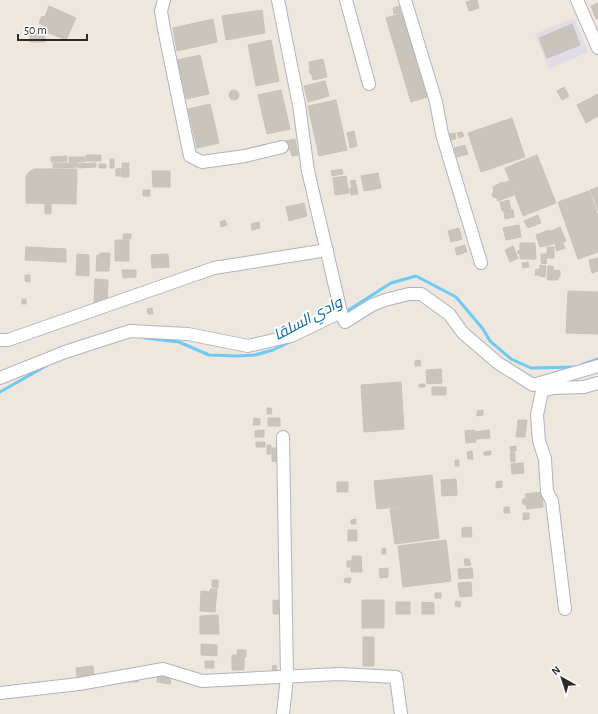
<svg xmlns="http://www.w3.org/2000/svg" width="598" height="714" font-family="'Alegreya Sans',Cairo,sans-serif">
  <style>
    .industrial { fill: #e0dde6 }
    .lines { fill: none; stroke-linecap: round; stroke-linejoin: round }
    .stream { stroke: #6bcbf4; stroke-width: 3 }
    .building { fill: #c9c4bc; stroke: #c9c3b6 }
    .minor-casing { stroke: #b1b3bf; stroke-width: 14 }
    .minor { stroke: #fff; stroke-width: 12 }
    .labels { text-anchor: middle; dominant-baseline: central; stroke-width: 4; stroke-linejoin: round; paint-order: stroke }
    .water-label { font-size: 15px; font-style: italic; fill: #0768a3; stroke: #fff }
  </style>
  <rect width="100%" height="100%" fill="#eee7dd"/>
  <path class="industrial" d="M574 18 588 52 549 69 535 34Z"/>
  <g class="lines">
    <path class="stream" d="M344 313 391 283 416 276 456 297 483 329 490 341 511 359 531 368 576 367
      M145 338 179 342 209 355 238 356 255 355 273 350 292 341
      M581 365 598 359
      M0 392 46 366"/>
  </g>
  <path class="building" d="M473 0H477L479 8 469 11 466 2Z
    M598 3V18L596 19 591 6Z
    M49 6 76 18 66 40 42 30 44 25 39 23 42 16 45 17Z
    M399 6 401 12 394 14 393 8Z
    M262 10 265 33 226 40 222 16Z
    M402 13 427 97 411 102 386 18Z
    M213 19 217 42 177 51 173 28Z
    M572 24 580 45 547 58 539 38Z
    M37 32H45V42H30V34H34Z
    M271 40 279 81 256 86 248 45Z
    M200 55 209 94 186 99 177 60Z
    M323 59 327 77 313 80 312 75 309 72 310 68 309 62Z
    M325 81 329 96 308 102 304 86Z
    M564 87 569 96 562 100 557 91Z
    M281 90 290 129 267 134 258 95Z
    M229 95a5 5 0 1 1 10 0a5 5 0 1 1-10 0Z
    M598 94V116L586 123 577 105Z
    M336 100 347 150 319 156 308 106Z
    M210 104 219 143 197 148 188 109Z
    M512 118 525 157 481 172 468 133Z
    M354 131 357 146 350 148 347 133Z
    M462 132 464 136 459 138 457 133Z
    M455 133 456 139 450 140 449 134Z
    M295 139 298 155 292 156 290 149 287 150 285 141Z
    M465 145 468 154 457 157 454 148Z
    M86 155H101V161H86Z
    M537 155 556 203 523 216 505 168Z
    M67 156V161L51 162V157Z
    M69 157H85V162H69Z
    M110 159H114V168H110Z
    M53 163H78V167L53 168Z
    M96 163V167L79 168V164Z
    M122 163H129V167H122Z
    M99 164H106V168H99Z
    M120 168V176H116V169Z
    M121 168H129V177H121Z
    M34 169H77L76 204 26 203V177L29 172Z
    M342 169 343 174 332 176 331 171Z
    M152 171H170V187H153Z
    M378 173 381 188 364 191 361 176Z
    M346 176 349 193 335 195 333 178Z
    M355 180 358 194 351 195 350 188H352L350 181Z
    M509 181 514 195 498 201 497 198 493 197 492 195 494 190 493 187 502 182 503 183Z
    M598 187V211L590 190Z
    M143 190H150V196H143Z
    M589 191 598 216V252L578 259 558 202Z
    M509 200 511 210 502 211 500 202Z
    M304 203 307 216 289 221 286 207Z
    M45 204H51V214H45Z
    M513 210 514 217 505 219 504 211Z
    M538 215 541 223 528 228 524 221Z
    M225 220 227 225 221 227 220 222Z
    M259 222 260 228 252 230 251 224Z
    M519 225 521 237 506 240 503 228Z
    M560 227 566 241 556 246 549 232Z
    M459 228 462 239 451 242 448 231Z
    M549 230 553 244 540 247 536 235Z
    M123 234H131V239H123Z
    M115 240H129V261H115Z
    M520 243H535L536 259H520V255L517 252 520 249Z
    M563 244 565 248 557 251 555 247Z
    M465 245 467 252 457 255 455 248Z
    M513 246 518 258 510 262 505 250Z
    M26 247 66 249V262L25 260Z
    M547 247H554V258H547Z
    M100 253H110L109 271H96L97 255H100Z
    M77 254 89 255V276L76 275Z
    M168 254 169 267 152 268 151 255Z
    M541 254H547L546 264 541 263Z
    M598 258V271L592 273 589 260Z
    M528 262 529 267 523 268 522 263Z
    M540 265 546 266 545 277 539 276Z
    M548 266H553V270L560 271V277H558V280H547Z
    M536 269 539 270 538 275H535Z
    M122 270H136V277L123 278Z
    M25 275H30V282L25 281Z
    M95 279 108 280 107 303H94Z
    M568 291 598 292V334L566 333Z
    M22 299H26V304H22Z
    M152 308 153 314H148L147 309Z
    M420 360 421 366H415V361Z
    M441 369 442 383 427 384 426 370Z
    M401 382 404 429 364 432 361 385Z
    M419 384H425V387H419Z
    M432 387H446V395H432Z
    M267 408H271L272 414H267Z
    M483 410V415L477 416V411Z
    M254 418 260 419V425H253Z
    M268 418H280V426H268Z
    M518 420H527L525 437H516Z
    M264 430V437H255V431Z
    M474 430 475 432 489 430 490 438 476 439V442L466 443 465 431Z
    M256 442H265V447H256Z
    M267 445H271V454H267Z
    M516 446V451L511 452 510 447Z
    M272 448H278V462L272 461Z
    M472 451 473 459H468L467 452Z
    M491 451V455H484V452Z
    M510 453H515V462H511Z
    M455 460H459V466H455Z
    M523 463 524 473 512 474 511 464Z
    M432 475 435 503 377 509 374 481Z
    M456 479 457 495 442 496 441 480Z
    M502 481V487L496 488V482Z
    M337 482H348V492H337Z
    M542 492 543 507 527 509 526 505 523 504 522 501 523 499 526 498 525 494Z
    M435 503 439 538 395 544 390 509Z
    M504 507H509L510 513H504Z
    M523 513H529V519L523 520Z
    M356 519V524H351V520Z
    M471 527 472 537H462V528Z
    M348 530H357V541H348Z
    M446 540 451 581 403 587 398 546Z
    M385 548 386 554H382V549Z
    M352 556H361L362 572H351V567H347V561H352Z
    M464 559H469L471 565 465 566Z
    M388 568V577L380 578 379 569Z
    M472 568 473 578 459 579 458 569Z
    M345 578H351L350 583 344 582Z
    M212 580H218V588L212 587Z
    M471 582 472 596 460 597 458 583Z
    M210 589H217L215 612 200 611 201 591 210 592Z
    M435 593H441V598H435Z
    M273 600 283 601 284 614H273Z
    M362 600H384V628H362Z
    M456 601 461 602 460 607 455 606Z
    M396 602H410V614H396Z
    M422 602 434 603V614H422Z
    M218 615 219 634H200V616Z
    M363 637H374V666H363Z
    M201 644 217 645V656L201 655Z
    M237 650H246V657H244V670H232V655H237Z
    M205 661H214V668H205Z
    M273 665 277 666 276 672 272 671Z
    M93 666 94 675 77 677 76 668Z
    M158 675 171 678 170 684 157 682Z
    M128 677H138V682H128Z"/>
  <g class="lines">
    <g class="minor-casing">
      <path id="minor" d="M164 0 161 11 164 29 190 156 202 162 245 156 282 147
        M278 0 299 105 308 171 341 312 345 322 372 305 385 300 409 294H421L449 314 463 333 498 363 533 385 598 366
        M346 0 369 84
        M405 0 436 102 442 134 481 263
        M577 0 598 48
        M0 340H8L214 268 327 250
        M0 378 65 352 130 331 188 334 248 346 291 336 341 312
        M283 437 287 677 283 714
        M565 609 552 501 547 492 545 459 539 441 537 415 542 391 553 388 584 387 598 383
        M0 693 79 684 163 669 202 681 339 674 396 677 401 714"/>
    </g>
    <use href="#minor" class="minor"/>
  </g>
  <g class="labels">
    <g class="water-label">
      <text transform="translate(308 319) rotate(-28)">وادي السلقا</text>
    </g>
  </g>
  <g transform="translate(562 678) rotate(321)" stroke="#ffffff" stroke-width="3" paint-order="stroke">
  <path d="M0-3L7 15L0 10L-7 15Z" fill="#2b2b2b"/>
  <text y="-6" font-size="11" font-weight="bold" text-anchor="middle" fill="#2b2b2b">N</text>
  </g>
  <path d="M18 34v6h69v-6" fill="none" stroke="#2b2b2b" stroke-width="2"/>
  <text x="24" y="34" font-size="12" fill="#2b2b2b" stroke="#ffffff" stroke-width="3" paint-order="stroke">50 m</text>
</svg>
